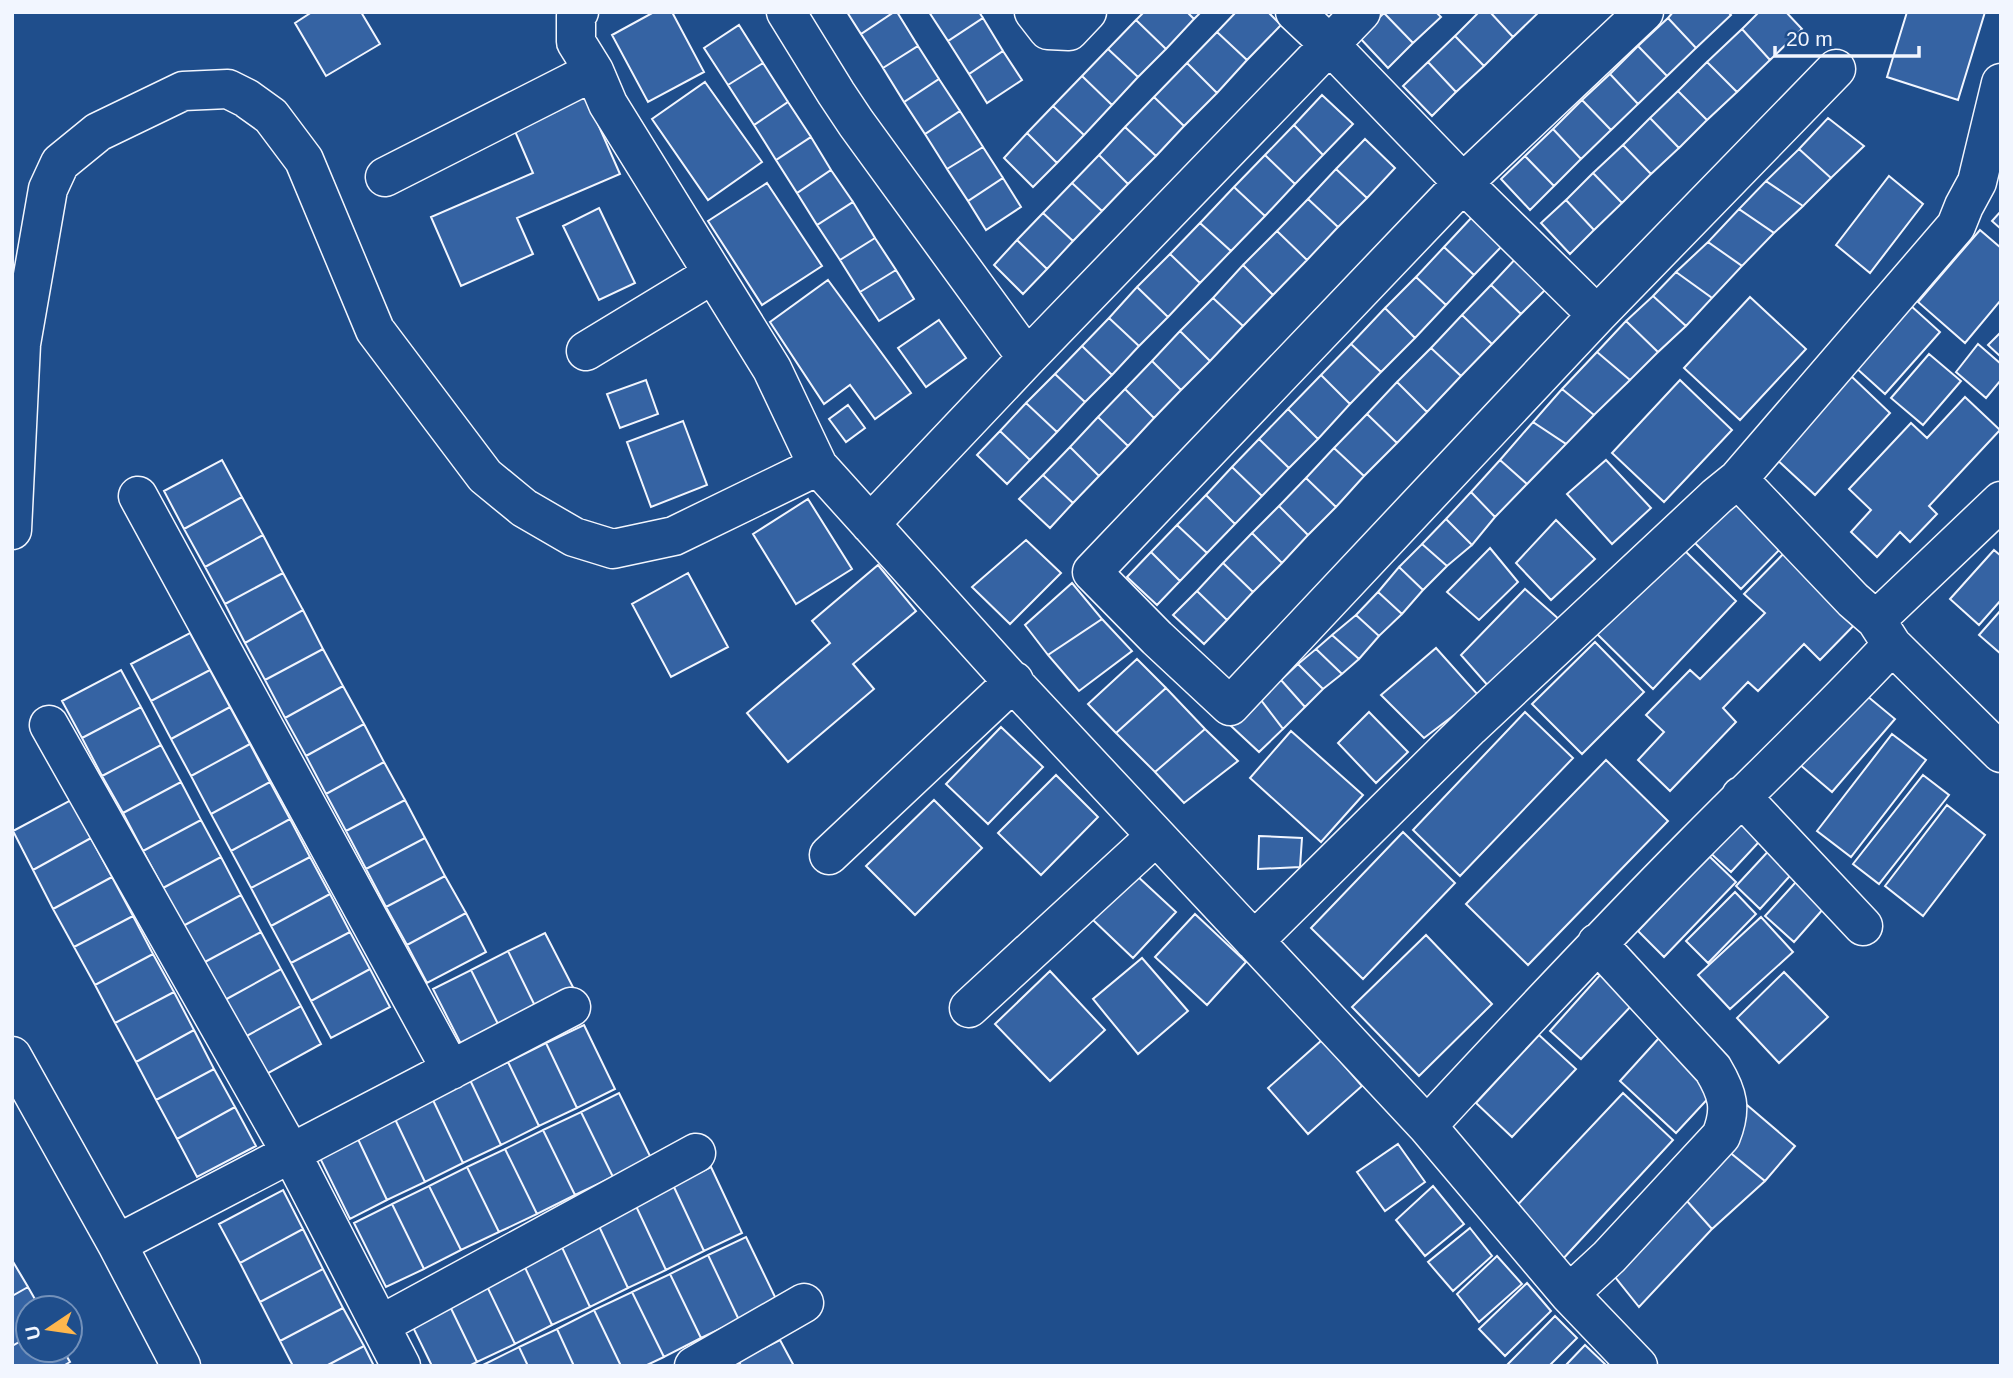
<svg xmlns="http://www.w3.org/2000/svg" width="2013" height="1378" font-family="Helvetica,sans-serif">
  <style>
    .building { fill: #3563a3; stroke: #f2f6ff; stroke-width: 2 }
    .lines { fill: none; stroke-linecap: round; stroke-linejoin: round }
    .minor-casing { stroke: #f2f6ff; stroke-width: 41 }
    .minor { stroke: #1f4e8c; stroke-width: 38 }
  </style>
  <rect width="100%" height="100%" fill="#1f4e8c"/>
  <path class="building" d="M312 12H361L380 44 326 76 295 23Z
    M654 12H672L704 72 648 102 612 35Z
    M847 12H894L861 34Z
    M894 12H897L918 46 883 68 861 34Z
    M929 12H979L983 18 948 41Z
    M1144 12H1187L1194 19 1166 49 1136 20Z
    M1187 12H1201L1194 19Z
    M1236 12H1268L1281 25 1247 60 1217 32Z
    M1385 12H1436L1441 17 1413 43 1384 13Z
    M1479 12H1490L1513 37 1484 66 1455 36Z
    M1490 12H1539L1513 37Z
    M1673 12H1728L1731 15 1696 48 1668 18Z
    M1759 12H1786L1802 29 1770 60 1742 29Z
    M1907 12H1985L1958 100 1887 77Z
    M1384 13 1413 43 1388 68 1359 37Z
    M983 18 1003 51 969 74 948 41Z
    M1668 18 1696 48 1667 76 1638 46Z
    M1136 20 1166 49 1138 77 1108 49Z
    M739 25 763 63 728 85 704 48Z
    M1742 29 1770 60 1737 92 1707 62Z
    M1217 32 1247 60 1217 93 1187 63Z
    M1455 36 1484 66 1456 92 1428 62Z
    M918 46 939 79 904 102 883 68Z
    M1638 46 1667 76 1638 104 1610 74Z
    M1108 49 1138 77 1112 105 1082 76Z
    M1003 51 1022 80 987 103 969 74Z
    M1428 62 1456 92 1432 116 1403 86Z
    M1707 62 1737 92 1707 120 1678 91Z
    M763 63 788 102 754 125 728 85Z
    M1187 63 1217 93 1184 126 1154 97Z
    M1610 74 1638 104 1611 130 1582 100Z
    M1082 76 1112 105 1084 135 1053 106Z
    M939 79 960 111 925 134 904 102Z
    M705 82 762 162 708 200 652 119Z
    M583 90 620 174 517 218 533 254 461 286 431 217 533 173 511 122Z
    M1678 91 1707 120 1679 148 1650 118Z
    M1322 95 1353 124 1323 155 1294 125Z
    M1154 97 1184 126 1156 156 1125 127Z
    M1582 100 1611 130 1581 159 1553 129Z
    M788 102 811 137 776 160 754 125Z
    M1053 106 1084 135 1057 163 1027 133Z
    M960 111 983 147 947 169 925 134Z
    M1650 118 1679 148 1651 174 1623 145Z
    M1828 118 1864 146 1831 178 1799 149Z
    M1294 125 1323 155 1295 184 1265 155Z
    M1125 127 1156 156 1128 184 1099 155Z
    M1553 129 1581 159 1554 186 1525 156Z
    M1027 133 1057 163 1033 187 1004 158Z
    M811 137 831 170 797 193 776 160Z
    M1365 139 1395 168 1367 198 1336 169Z
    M1623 145 1651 174 1622 203 1593 173Z
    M983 147 1003 178 968 201 947 169Z
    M1799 149 1831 178 1803 206 1766 181Z
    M1099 155 1128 184 1102 211 1072 183Z
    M1265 155 1295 184 1265 216 1234 187Z
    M1525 156 1554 186 1530 210 1501 179Z
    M1336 169 1367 198 1338 227 1308 199Z
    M831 170 853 202 817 225 797 193Z
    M1593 173 1622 203 1594 230 1566 200Z
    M1889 176 1923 204 1870 273 1836 245Z
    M1003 178 1021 207 986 230 968 201Z
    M1766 181 1803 206 1774 233 1739 209Z
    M767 183 822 266 762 305 708 221Z
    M1072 183 1102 211 1073 241 1043 213Z
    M1234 187 1265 216 1231 251 1200 223Z
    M1308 199 1338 227 1307 260 1277 231Z
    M1566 200 1594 230 1570 254 1541 223Z
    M853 202 875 238 840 260 817 225Z
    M599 208 635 283 599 300 563 226Z
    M1739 209 1774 233 1742 266 1708 242Z
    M2001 211V229L1992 221Z
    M1043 213 1073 241 1047 269 1017 240Z
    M1473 216 1503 245 1474 275 1444 247Z
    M1200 223 1231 251 1200 283 1170 254Z
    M1980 230 2001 248V300L1965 343 1918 302Z
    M1277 231 1307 260 1273 295 1243 265Z
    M875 238 896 270 860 292 840 260Z
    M1017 240 1047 269 1023 294 994 265Z
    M1708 242 1742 266 1712 298 1676 272Z
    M1444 247 1474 275 1446 305 1416 277Z
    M1170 254 1200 283 1168 317 1137 287Z
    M1519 255 1550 285 1521 314 1491 285Z
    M1243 265 1273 295 1243 326 1213 298Z
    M896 270 914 299 879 321 860 292Z
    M1676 272 1712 298 1686 326 1653 296Z
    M1416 277 1446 305 1415 338 1385 308Z
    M828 280 911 393 875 419 850 385 824 404 770 322Z
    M1491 285 1521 314 1492 344 1462 315Z
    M1137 287 1168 317 1139 346 1109 318Z
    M1653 296 1686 326 1658 352 1626 321Z
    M1750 297 1806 349 1740 420 1684 368Z
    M1213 298 1243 326 1210 361 1180 331Z
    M1910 305 1940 332 1885 394 1855 367Z
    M1385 308 1415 338 1381 372 1351 344Z
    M1462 315 1492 344 1461 376 1431 348Z
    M1109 318 1139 346 1112 375 1082 346Z
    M939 320 966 358 926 387 898 348Z
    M1626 321 1658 352 1630 380 1597 352Z
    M1180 331 1210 361 1181 390 1152 361Z
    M2001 332V357L1988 345Z
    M1351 344 1381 372 1350 404 1321 375Z
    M1978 344 2001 364V380L1986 398 1956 372Z
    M1082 346 1112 375 1085 402 1055 374Z
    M1431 348 1461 376 1427 412 1397 382Z
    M1597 352 1630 380 1594 415 1562 389Z
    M1929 354 1961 381 1923 425 1891 398Z
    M1152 361 1181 390 1154 418 1125 389Z
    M1055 374 1085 402 1057 432 1026 403Z
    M1321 375 1350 404 1318 439 1288 409Z
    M1850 375 1890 413 1815 495 1774 457Z
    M646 380 658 414 620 428 607 394Z
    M1680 380 1732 430 1664 502 1612 453Z
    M1397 382 1427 412 1397 443 1367 414Z
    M1125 389 1154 418 1128 446 1098 417Z
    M1562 389 1594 415 1566 444 1533 422Z
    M1965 397 2000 430 1929 506 1937 514 1910 542 1900 532 1877 557 1851 532 1871 510 1849 489 1911 423 1927 438Z
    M1026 403 1057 432 1030 460 1000 431Z
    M848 405 865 428 846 442 829 419Z
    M1288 409 1318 439 1289 468 1259 439Z
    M1367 414 1397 443 1364 476 1334 448Z
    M1098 417 1128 446 1099 476 1070 447Z
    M683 421 707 485 651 507 627 442Z
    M1533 422 1566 444 1527 484 1500 460Z
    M1000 431 1030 460 1007 484 977 455Z
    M1259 439 1289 468 1262 496 1232 467Z
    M1070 447 1099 476 1073 503 1043 475Z
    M1334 448 1364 476 1336 507 1306 478Z
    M222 460 242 497 184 529 164 491Z
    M1500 460 1527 484 1495 517 1471 492Z
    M1606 460 1651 508 1612 544 1567 494Z
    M1232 467 1262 496 1235 524 1206 495Z
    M1043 475 1073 503 1050 528 1019 499Z
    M1306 478 1336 507 1308 535 1279 506Z
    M1471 492 1495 517 1472 545 1446 519Z
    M1737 492 1787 542 1741 589 1691 539Z
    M1206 495 1235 524 1207 553 1177 525Z
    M242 497 263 535 205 567 184 529Z
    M808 499 852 569 796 604 753 534Z
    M1279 506 1308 535 1282 563 1252 533Z
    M1446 519 1472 545 1447 566 1422 544Z
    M1556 520 1595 559 1551 600 1516 563Z
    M1177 525 1207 553 1180 581 1151 552Z
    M1252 533 1282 563 1253 592 1223 563Z
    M263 535 283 573 225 604 205 567Z
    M1026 540 1061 573 1010 624 972 587Z
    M1422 544 1447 566 1423 590 1399 567Z
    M1791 546 1863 616 1820 660 1804 644 1758 691 1748 682 1723 708 1736 722 1670 791 1638 760 1664 732 1646 715 1690 670 1700 679 1765 613 1744 594Z
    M1681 547 1736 601 1653 689 1597 634Z
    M1490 548 1518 582 1479 620 1447 592Z
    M1994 550 2001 556V600L1979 625 1950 599Z
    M1151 552 1180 581 1157 605 1127 577Z
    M1223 563 1253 592 1227 620 1197 591Z
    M878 565 916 611 853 664 874 689 788 762 747 713 830 643 812 621Z
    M1399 567 1423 590 1402 614 1378 592Z
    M283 573 303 610 245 643 225 604Z
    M688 573 728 647 671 677 632 604Z
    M1072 583 1102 619 1048 655 1025 625Z
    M1525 589 1561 621 1490 688 1461 655Z
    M1197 591 1227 620 1204 644 1173 615Z
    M1378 592 1402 614 1379 636 1356 615Z
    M303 610 323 649 265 680 245 643Z
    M2001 610V654L1979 635Z
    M1356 615 1379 636 1359 659 1332 635Z
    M1102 619 1132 651 1079 691 1048 655Z
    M190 633 210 670 151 701 131 664Z
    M1332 635 1359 659 1342 674 1316 649Z
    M1595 642 1644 692 1582 754 1532 704Z
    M1436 648 1479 696 1424 738 1381 695Z
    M323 649 343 686 285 718 265 680Z
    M1316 649 1342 674 1323 689 1298 664Z
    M1137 659 1166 688 1116 733 1088 704Z
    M1298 664 1323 689 1305 707 1281 680Z
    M121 670 141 707 82 738 62 701Z
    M210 670 230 707 171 739 151 701Z
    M1281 680 1305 707 1283 729 1261 700Z
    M343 686 364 724 306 756 285 718Z
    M1166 688 1205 729 1155 772 1116 733Z
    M1861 691 1895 719 1832 792 1799 764Z
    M1261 700 1283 729 1259 752 1230 725Z
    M141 707 161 745 102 776 82 738Z
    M230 707 250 744 191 776 171 739Z
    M1369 712 1408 752 1376 783 1338 743Z
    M1525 712 1573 758 1460 876 1413 830Z
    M364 724 384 762 326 794 306 756Z
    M1001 727 1043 767 988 824 946 784Z
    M1205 729 1238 761 1184 803 1155 772Z
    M1291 731 1363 795 1321 842 1250 778Z
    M1892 734 1926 760 1851 857 1817 831Z
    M250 744 270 782 211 814 191 776Z
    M161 745 181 782 123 813 102 776Z
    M1606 760 1668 821 1528 965 1466 904Z
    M384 762 405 800 346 831 326 794Z
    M1056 775 1098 817 1041 875 998 833Z
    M1923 775 1949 795 1879 884 1853 864Z
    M181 782 201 820 143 851 123 813Z
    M270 782 290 819 231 851 211 814Z
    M71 800 91 838 33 870 13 831Z
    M405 800 425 838 366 869 346 831Z
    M934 800 982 848 915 915 866 866Z
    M1947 805 1985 835 1923 916 1885 886Z
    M1744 807 1770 830 1731 872 1705 848Z
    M290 819 310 857 251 888 231 851Z
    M201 820 221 857 163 888 143 851Z
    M1403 832 1455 883 1363 979 1311 928Z
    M1259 836 1302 838 1300 867 1258 869Z
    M91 838 112 877 53 909 33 870Z
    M425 838 445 876 386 907 366 869Z
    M1774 845 1798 867 1760 909 1736 886Z
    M1709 856 1736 882 1664 957 1638 931Z
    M221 857 241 895 183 926 163 888Z
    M310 857 330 894 271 926 251 888Z
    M1804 873 1832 899 1794 942 1765 916Z
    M1135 874 1176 912 1133 958 1093 920Z
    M445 876 466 913 407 945 386 907Z
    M112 877 133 916 74 947 53 909Z
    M1735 892 1756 914 1708 963 1686 941Z
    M330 894 350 932 291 963 271 926Z
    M241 895 261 932 203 963 183 926Z
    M466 913 486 952 427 983 407 945Z
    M1195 914 1246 962 1207 1005 1155 957Z
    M133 916 153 954 95 985 74 947Z
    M1761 917 1793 952 1730 1009 1698 975Z
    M261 932 281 969 223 1001 203 963Z
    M350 932 370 969 311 1001 291 963Z
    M545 933 576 993 538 1012 508 951Z
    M1426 935 1492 1004 1419 1076 1352 1007Z
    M508 951 538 1012 501 1030 471 970Z
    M153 954 174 992 115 1023 95 985Z
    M1142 958 1188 1011 1138 1054 1093 999Z
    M281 969 301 1006 243 1038 223 1001Z
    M370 969 390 1007 331 1038 311 1001Z
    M471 970 501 1030 463 1048 433 989Z
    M1050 971 1105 1030 1050 1081 995 1024Z
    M1784 972 1828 1017 1779 1063 1737 1018Z
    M1601 974 1633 1004 1581 1059 1550 1031Z
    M174 992 194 1030 136 1062 115 1023Z
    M301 1006 321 1044 263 1076 243 1038Z
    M584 1025 615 1089 577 1108 546 1043Z
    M194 1030 214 1069 156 1100 136 1062Z
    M1539 1035 1576 1069 1512 1137 1476 1103Z
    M1659 1038 1715 1091 1676 1133 1620 1081Z
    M1322 1040 1362 1086 1308 1134 1268 1088Z
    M546 1043 577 1108 539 1126 508 1062Z
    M508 1062 539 1126 501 1145 470 1080Z
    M214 1069 235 1107 177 1139 156 1100Z
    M470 1080 501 1145 463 1163 432 1098Z
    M619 1093 651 1158 613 1177 581 1112Z
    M1623 1093 1673 1140 1561 1261 1510 1213Z
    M432 1098 463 1163 425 1182 394 1117Z
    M1747 1105 1795 1146 1765 1181 1722 1146Z
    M235 1107 256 1146 197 1177 177 1139Z
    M581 1112 613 1177 575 1195 543 1130Z
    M394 1117 425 1182 387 1200 356 1135Z
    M543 1130 575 1195 537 1214 505 1149Z
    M356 1135 387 1200 350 1219 318 1154Z
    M1398 1144 1425 1182 1385 1211 1357 1172Z
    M1722 1146 1765 1181 1712 1229 1678 1191Z
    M505 1149 537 1214 499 1232 467 1167Z
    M467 1167 499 1232 461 1250 429 1186Z
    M711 1167 742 1233 704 1251 673 1185Z
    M673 1185 704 1251 666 1270 635 1204Z
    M429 1186 461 1250 424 1269 392 1204Z
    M1433 1186 1464 1224 1425 1256 1396 1220Z
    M283 1190 303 1229 240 1263 219 1224Z
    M1678 1191 1712 1229 1639 1307 1607 1267Z
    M392 1204 424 1269 386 1287 354 1223Z
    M635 1204 666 1270 628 1288 597 1222Z
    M597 1222 628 1288 590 1307 559 1241Z
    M1470 1228 1492 1256 1453 1291 1428 1262Z
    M303 1229 323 1269 260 1302 240 1263Z
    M746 1237 777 1301 739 1320 708 1255Z
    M559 1241 590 1307 552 1325 521 1259Z
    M708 1255 739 1320 701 1338 670 1274Z
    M1497 1256 1522 1284 1479 1322 1457 1294Z
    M521 1259 552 1325 515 1344 483 1278Z
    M12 1260 28 1287 12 1296Z
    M323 1269 343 1308 280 1341 260 1302Z
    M670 1274 701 1338 664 1357 632 1292Z
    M483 1278 515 1344 477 1362 445 1296Z
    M1527 1283 1551 1311 1505 1356 1479 1329Z
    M28 1287 40 1308H28V1337L12 1346V1296Z
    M632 1292 664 1357 645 1366H621L594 1310Z
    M445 1296 477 1362 469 1366H432L407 1315Z
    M343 1308 364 1346 326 1366H293L280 1341Z
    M594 1310 621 1366H574L557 1329Z
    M1555 1316 1577 1338 1549 1366H1506Z
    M557 1329 574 1366H528L519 1347Z
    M28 1337V1350H63L70 1362 63 1366H12V1346Z
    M780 1340 794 1366H741L739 1361Z
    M1585 1345 1607 1366H1565Z
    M364 1346 374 1366H326Z
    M519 1347 528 1366H481Z"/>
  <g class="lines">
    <g class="minor-casing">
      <path id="minor" d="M579 12 576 16V42L594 71 608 104 772 369 818 466 1020 690 1427 1126 1569 1294 1638 1366
        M786 12 836 93 856 123 1027 358
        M1034 12 1048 30 1069 31 1087 12
        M1295 12 1329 44 1463 183 1597 315
        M1644 12 1463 183 1092 572 1157 638 1230 706 1597 315 1836 69
        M385 177 594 71
        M586 351 713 274
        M1738 479 1956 226 1964 206 1977 182 2001 83
        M138 496 451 1070
        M870 524 1027 358 1361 12
        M12 530 21 344 48 189 60 163 98 132 183 91 228 89 246 98 271 116 304 160 375 330 485 476 524 508 574 537 613 549 674 536 818 466
        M1876 620 2001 501
        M1892 645 2001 753
        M49 725 291 1153 401 1366
        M1741 796 1863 926
        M829 855 1014 681
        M1254 941 1470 727 1717 496 1738 479 1853 600 1876 620 1892 645C1828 714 1760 778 1694 845 1603 937 1515 1031 1427 1126
        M969 1008 1156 836
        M12 1056 117 1244 181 1366
        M117 1244 571 1007
        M1569 1294 1609 1257 1721 1136C1732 1109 1728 1094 1713 1069L1597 943
        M380 1325 696 1153
        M694 1366 804 1303"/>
    </g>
    <use href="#minor" class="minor"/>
  </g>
  <rect width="2013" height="1378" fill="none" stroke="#f2f6ff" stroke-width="28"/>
  <g transform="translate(49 1329) rotate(257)"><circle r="33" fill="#1f4e8c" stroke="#7391ba" stroke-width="2"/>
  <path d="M0-5L12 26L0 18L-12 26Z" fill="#ffb74d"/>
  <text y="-10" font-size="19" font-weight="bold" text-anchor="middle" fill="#f2f6ff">U</text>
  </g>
  <path d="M1775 46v10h144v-10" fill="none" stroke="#f2f6ff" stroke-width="3.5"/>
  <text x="1786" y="46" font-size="21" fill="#f2f6ff" stroke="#1f4e8c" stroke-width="5" paint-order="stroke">20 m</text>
</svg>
